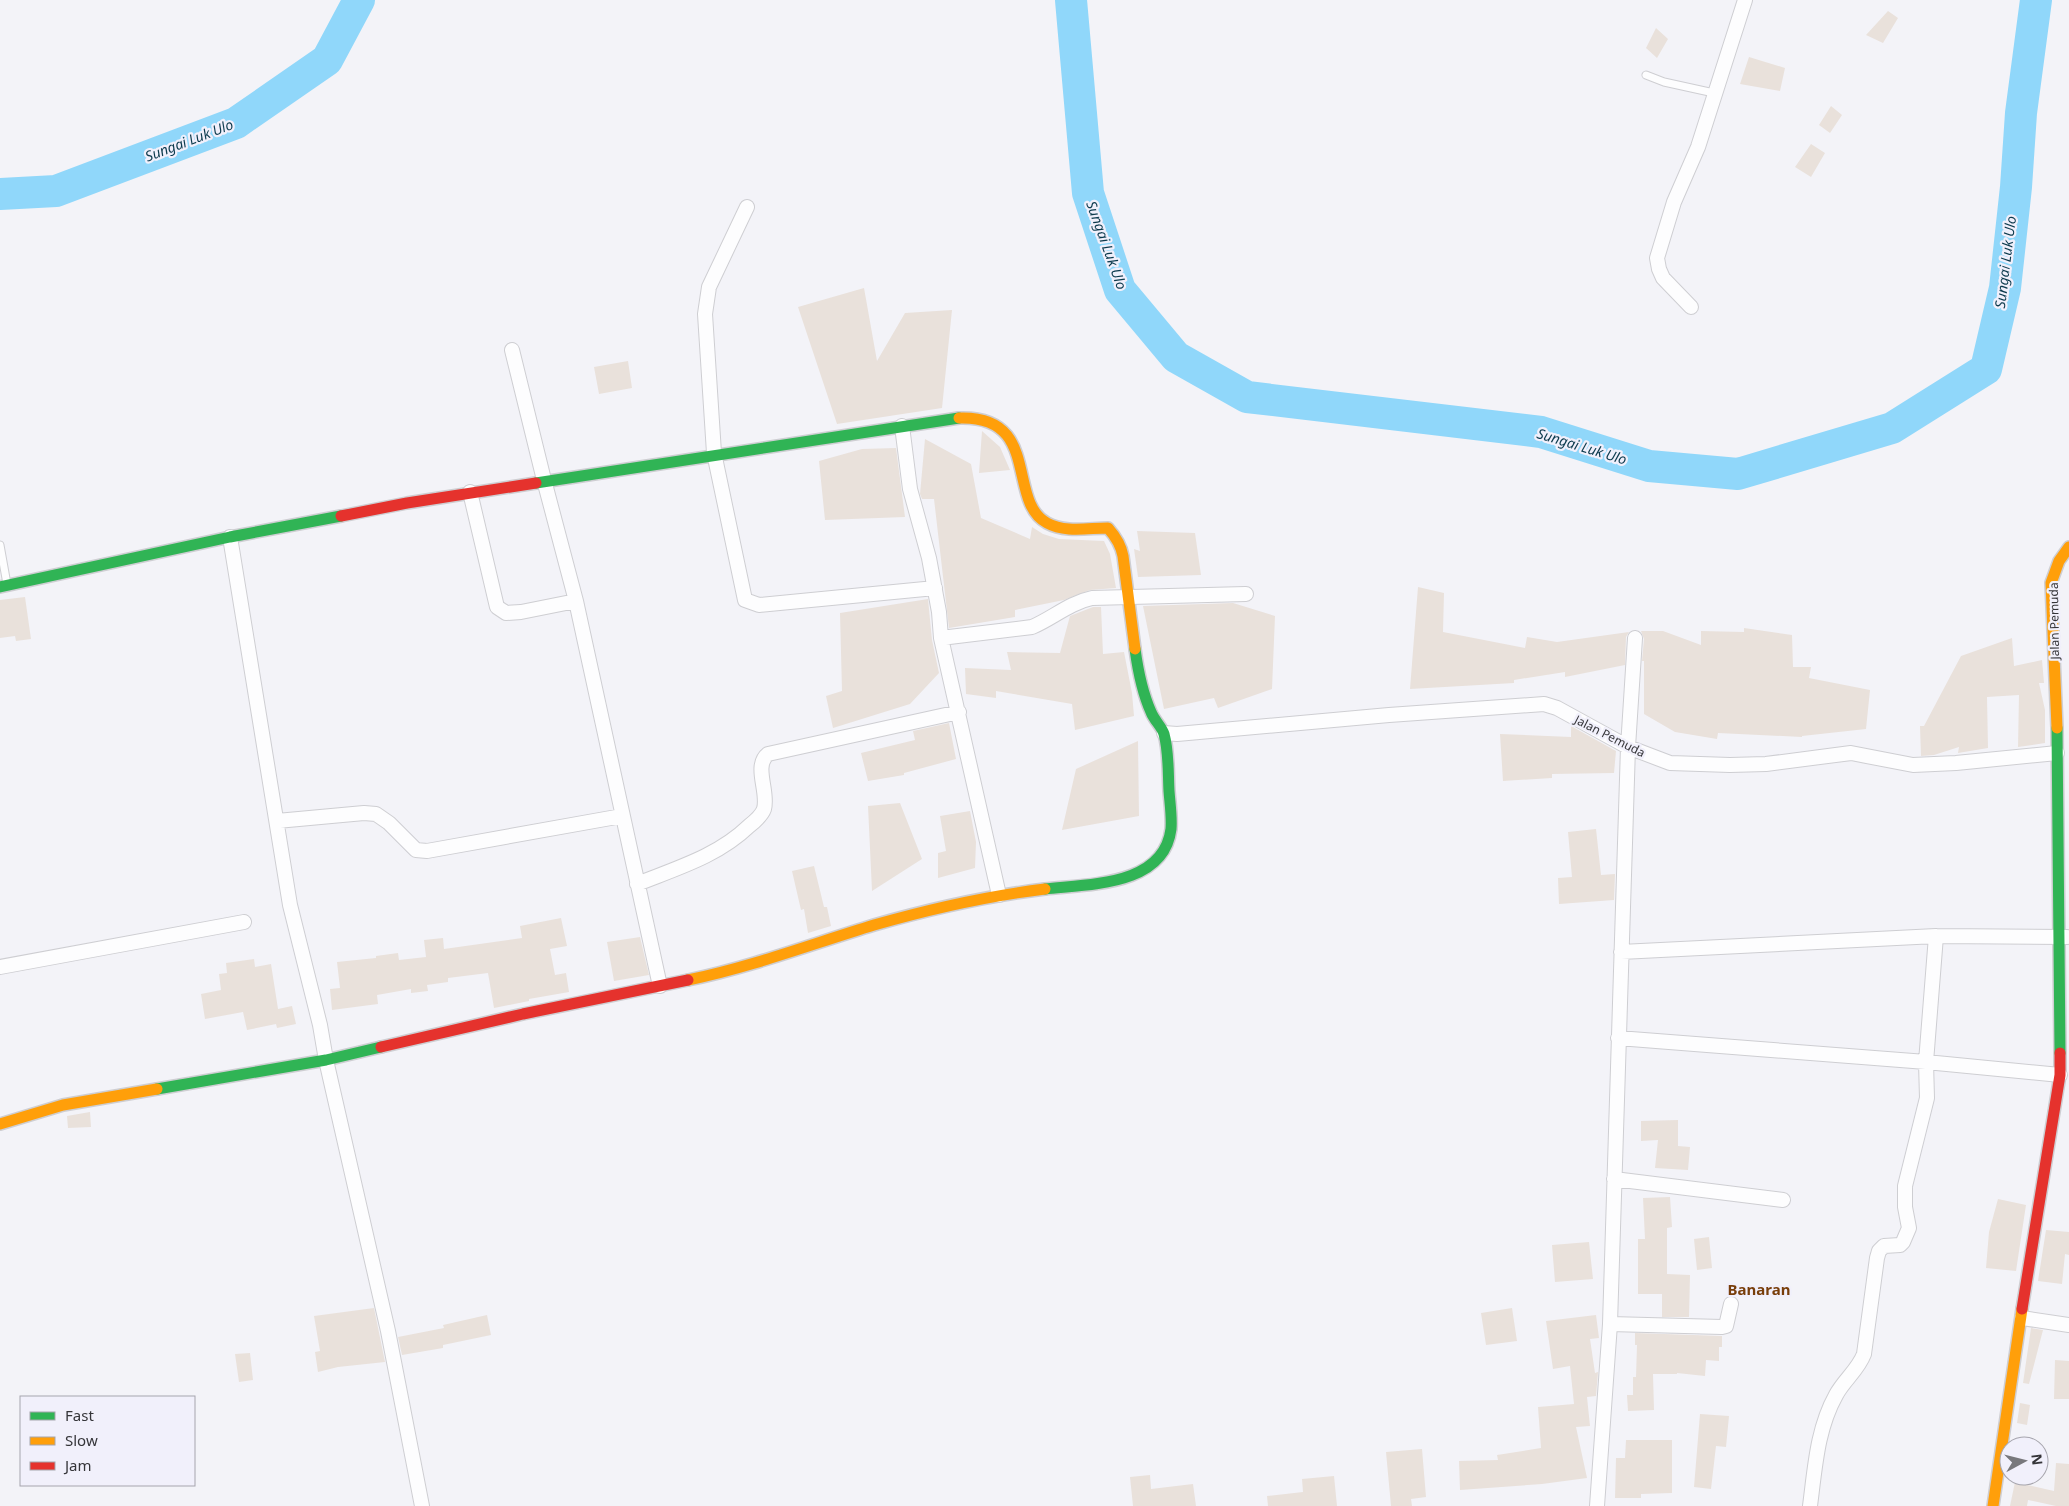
<svg xmlns="http://www.w3.org/2000/svg" width="2069" height="1506" font-family="'Noto Sans',sans-serif">
  <style>
    .lines { fill: none; stroke-linecap: round; stroke-linejoin: round }
    .river { stroke: #90d7fa; stroke-width: 32 }
    .building { fill: #e9e1db }
    .lane-casing { stroke: #ceced2; stroke-width: 9 }
    .street-casing { stroke: #ceced2; stroke-width: 16 }
    .fast-casing { stroke: #ceced2; stroke-width: 14 }
    .slow-casing { stroke: #ceced2; stroke-width: 14 }
    .jam-casing { stroke: #ceced2; stroke-width: 14 }
    .lane { stroke: #fdfdfe; stroke-width: 7 }
    .street { stroke: #fdfdfe; stroke-width: 14 }
    .fast { stroke: #30b455; stroke-width: 11 }
    .slow { stroke: #ff9f0a; stroke-width: 11 }
    .jam { stroke: #e5322d; stroke-width: 11 }
    .labels { text-anchor: middle; dominant-baseline: central; stroke-width: 4.5; stroke-linejoin: round; paint-order: stroke }
    .street-label { font-size: 12px; fill: #353539; stroke: #f1f0fb }
    .water-label { font-size: 14px; font-style: italic; fill: #0c3a4d; stroke: #f1f0fb }
    .quarter-label { font-size: 15px; font-weight: bold; fill: #783e0a; stroke: #f1f0fb }
  </style>
  <rect width="100%" height="100%" fill="#f3f3f8"/>
  <g class="lines">
    <path class="river" d="M1071 0 1088 193 1120 290 1176 357 1247 397 1541 432 1649 466 1738 474 1892 428 1986 369 2005 288 2016 187 2021 113 2036 0
      M0 194 56 191 236 123 327 60 359 0"/>
  </g>
  <path class="building" d="M1888 11 1898 18 1883 43 1866 35Z
    M1656 28 1668 39 1657 58 1646 48Z
    M1749 57 1785 68 1780 91 1740 84Z
    M1831 106 1842 115 1830 133 1819 125Z
    M1811 144 1825 153 1811 177 1795 167Z
    M864 288 877 361 905 313 952 310 942 408 837 424 798 307Z
    M628 361 632 388 599 394 594 367Z
    M982 431 1000 447 1010 470 979 473Z
    M925 439 971 464 981 518 1030 539 1032 527 1043 534 1059 539 1104 541 1110 554 1116 588 1090 590 1064 600 1015 610V617L949 628 934 499H922L920 494Z
    M896 448 905 517 825 520 819 461 862 449Z
    M1137 531 1195 533 1201 575 1138 577 1134 549 1140 551Z
    M1418 587 1444 593 1443 632 1525 648 1527 637 1557 642 1629 632 1626 637 1625 665 1565 677V672L1514 680V683L1410 689Z
    M25 597 31 639 16 641 15 636 0 638V600Z
    M928 599 932 640 939 673 910 704 833 728 826 696 842 691 840 613Z
    M1233 603 1275 616 1272 689 1218 708 1214 698 1164 709 1143 606Z
    M1093 607H1101L1103 654 1124 652 1132 693 1134 716 1075 730 1072 704 996 691V698L966 694 965 668 1011 670 1007 652 1060 653 1070 616Z
    M1744 628 1792 635 1793 667H1811L1809 678 1870 690 1866 729 1802 736V737L1718 733 1717 739 1675 732 1644 714V661H1642L1644 639 1641 631H1663L1701 645V631L1744 632Z
    M2012 638 2014 666 2042 660 2044 683H2039L2045 710V743L2018 747 2019 695 1987 697 1988 748 1958 753 1959 747 1934 755 1921 756 1920 726H1924L1961 656Z
    M949 723 956 759 904 773V775L868 781 861 753 915 740 913 731Z
    M1571 726 1616 751 1614 773 1552 774V778L1503 781 1500 734 1571 737Z
    M1138 741 1139 816 1062 830 1076 769Z
    M900 803 922 859 872 891 868 806Z
    M970 811 976 842 975 868 938 878V853L946 851 940 816Z
    M1596 829 1601 875 1615 874 1614 900 1559 904 1558 878 1572 877 1568 832Z
    M814 866 824 907H827L831 926 808 933 804 909 801 910 792 871Z
    M561 918 567 946 550 949 555 975 566 973 569 992 529 999V1001L494 1008 488 973 448 978V982L427 985 428 991 411 993V989L377 995 378 1004 332 1010 330 989 340 988 337 962 376 958V956L398 953 399 960 426 957 424 940 443 938 444 949 522 938 520 926Z
    M640 937 649 975 614 981 607 942Z
    M254 959 255 967 271 964 278 1009 292 1006 296 1024 277 1028 276 1024 247 1030 243 1012 205 1019 201 994 221 990 219 974 227 973 226 963Z
    M90 1112 91 1127 68 1128 67 1116Z
    M1678 1120V1146L1690 1147 1688 1170 1655 1168 1658 1140 1641 1141V1121Z
    M1670 1197 1672 1227 1667 1228V1274L1690 1275 1689 1317H1662V1294H1638V1239H1645L1643 1198Z
    M1998 1199 2026 1205 2016 1271 1986 1268 1989 1232Z
    M2046 1230 2069 1232V1255L2065 1254 2062 1284 2038 1281Z
    M1709 1237 1712 1268 1697 1270 1694 1239Z
    M1589 1242 1593 1279 1555 1282 1552 1245Z
    M374 1308 385 1362 338 1367 318 1372 315 1352 320 1351 314 1316Z
    M1512 1308 1517 1341 1486 1345 1481 1313Z
    M487 1315 491 1335 443 1345V1348L402 1355 398 1337 444 1328 443 1325Z
    M1596 1315 1599 1338 1590 1339 1595 1373 1598 1372 1596 1396 1587 1397 1590 1426 1576 1427 1587 1478 1542 1484 1460 1490 1459 1461 1498 1460 1497 1455 1541 1448 1538 1407 1574 1404 1570 1366 1553 1369 1546 1321Z
    M2031 1328 2043 1330 2029 1384 2023 1383Z
    M1635 1333 1722 1336V1347H1719V1361L1706 1360 1705 1376 1677 1373V1374H1653L1654 1410 1628 1411 1627 1395H1633V1377H1636L1637 1345H1635Z
    M250 1353 253 1380 239 1382 235 1354Z
    M2055 1360 2069 1361V1399H2054Z
    M2020 1403 2030 1405 2027 1425 2017 1423Z
    M1700 1414 1729 1416 1726 1447 1716 1446 1711 1489 1694 1487Z
    M1626 1440H1672V1493L1641 1494V1498H1615L1616 1458H1625Z
    M1422 1449 1426 1497 1411 1499 1412 1506H1391L1386 1452Z
    M2056 1463 2069 1464V1506H2056L2028 1500 2027 1506H2010L2015 1482 2054 1491Z
    M1150 1475 1151 1489 1193 1484 1196 1506H1133L1130 1477Z
    M1334 1476 1337 1506H1268L1267 1496 1303 1492 1302 1479Z"/>
  <g class="lines">
    <g class="lane-casing">
      <path id="lane" d="M1646 75 1664 82 1714 93
        M0 545 7 584"/>
    </g>
    <g class="street-casing">
      <path id="street" d="M747 207 709 287 705 314 714 453 745 600 759 605 935 588
        M1691 307 1663 278 1659 269 1657 258 1674 202 1698 147 1745 0
        M512 350 544 480 576 601 660 986
        M902 426 910 489 929 558 939 612 941 638 999 895
        M470 492 497 607 506 613 521 612 576 601
        M230 537 290 905 320 1025 326 1060 388 1331 422 1506
        M941 638 1032 627C1053 618 1069 603 1092 598L1246 594
        M1164 733 1177 734 1389 715 1544 704 1557 708 1628 747 1670 763 1730 765 1766 764 1851 753 1913 765 1956 763 2057 753
        M277 821 364 813 376 814 389 823 416 850 427 851 622 816
        M637 884C677 868 718 856 749 826 754 822 762 815 764 809 769 792 753 766 768 754L959 712
        M1621 952 1936 936 2067 937
        M0 967 244 922
        M1618 1038 1926 1062 2060 1075
        M1614 1179 1783 1200
        M2022 1318 2069 1325
        M1610 1324 1722 1327 1726 1326 1731 1304
        M1597 1506 1610 1324 1628 747 1635 638
        M1810 1506C1815 1468 1817 1429 1836 1395 1844 1380 1858 1370 1864 1354L1877 1258 1879 1251 1884 1246 1900 1245 1903 1242 1909 1228 1905 1207V1186L1927 1098 1926 1062 1936 936"/>
    </g>
    <g class="fast-casing">
      <path id="fast" d="M536 483 959 418
        M0 587 230 537 341 516
        M2057 728 2060 1053
        M1045 889C1089 884 1164 886 1171 829 1172 817 1170 804 1169 791 1168 773 1169 752 1164 734 1162 727 1154 720 1151 712 1142 692 1138 671 1135 649
        M157 1089 326 1060 381 1047"/>
    </g>
    <g class="slow-casing">
      <path id="slow" d="M959 418C1042 415 1006 501 1047 523 1065 533 1088 528 1108 528 1116 537 1121 545 1123 556L1135 649
        M2057 728 2051 583 2059 561 2069 547
        M688 980C751 967 812 944 874 925 930 909 987 896 1045 889
        M0 1124 63 1105 157 1089
        M1993 1506 2022 1309"/>
    </g>
    <g class="jam-casing">
      <path id="jam" d="M341 516 407 503 536 483
        M381 1047 523 1014 688 980
        M2022 1309 2060 1075V1053"/>
    </g>
    <use href="#lane" class="lane"/>
    <use href="#street" class="street"/>
    <use href="#fast" class="fast"/>
    <use href="#slow" class="slow"/>
    <use href="#jam" class="jam"/>
  </g>
  <g class="labels">
    <g class="street-label">
      <text transform="translate(2054 621) rotate(-91)">Jalan Pemuda</text>
      <text transform="translate(1610 736) rotate(27)">Jalan Pemuda</text>
    </g>
    <g class="water-label">
      <text transform="translate(189 140) rotate(-21)">Sungai Luk Ulo</text>
      <text transform="translate(1107 245) rotate(70)">Sungai Luk Ulo</text>
      <text transform="translate(2005 262) rotate(-83)">Sungai Luk Ulo</text>
      <text transform="translate(1582 446) rotate(17)">Sungai Luk Ulo</text>
    </g>
    <g class="quarter-label">
      <text x="1759" y="1289">Banaran</text>
    </g>
  </g>
  <rect x="20" y="1396" width="175" height="90" fill="#f1f0fb" stroke="#a6a5ad"/>
  <rect x="30" y="1412" width="25" height="8" fill="#30b455" stroke="#a6a5ad"/>
  <text x="65" y="1421" font-size="15" fill="#353539">Fast</text>
  <rect x="30" y="1437" width="25" height="8" fill="#ff9f0a" stroke="#a6a5ad"/>
  <text x="65" y="1446" font-size="15" fill="#353539">Slow</text>
  <rect x="30" y="1462" width="25" height="8" fill="#e5322d" stroke="#a6a5ad"/>
  <text x="65" y="1471" font-size="15" fill="#353539">Jam</text>
  <g transform="translate(2024 1461) rotate(83)"><circle r="24" fill="#f1f0fb" stroke="#a6a5ad"/>
  <path d="M0-4L9 19L0 12L-9 19Z" fill="#78787c"/>
  <text y="-8" font-size="14" font-weight="bold" text-anchor="middle" fill="#353539">N</text>
  </g>
</svg>
